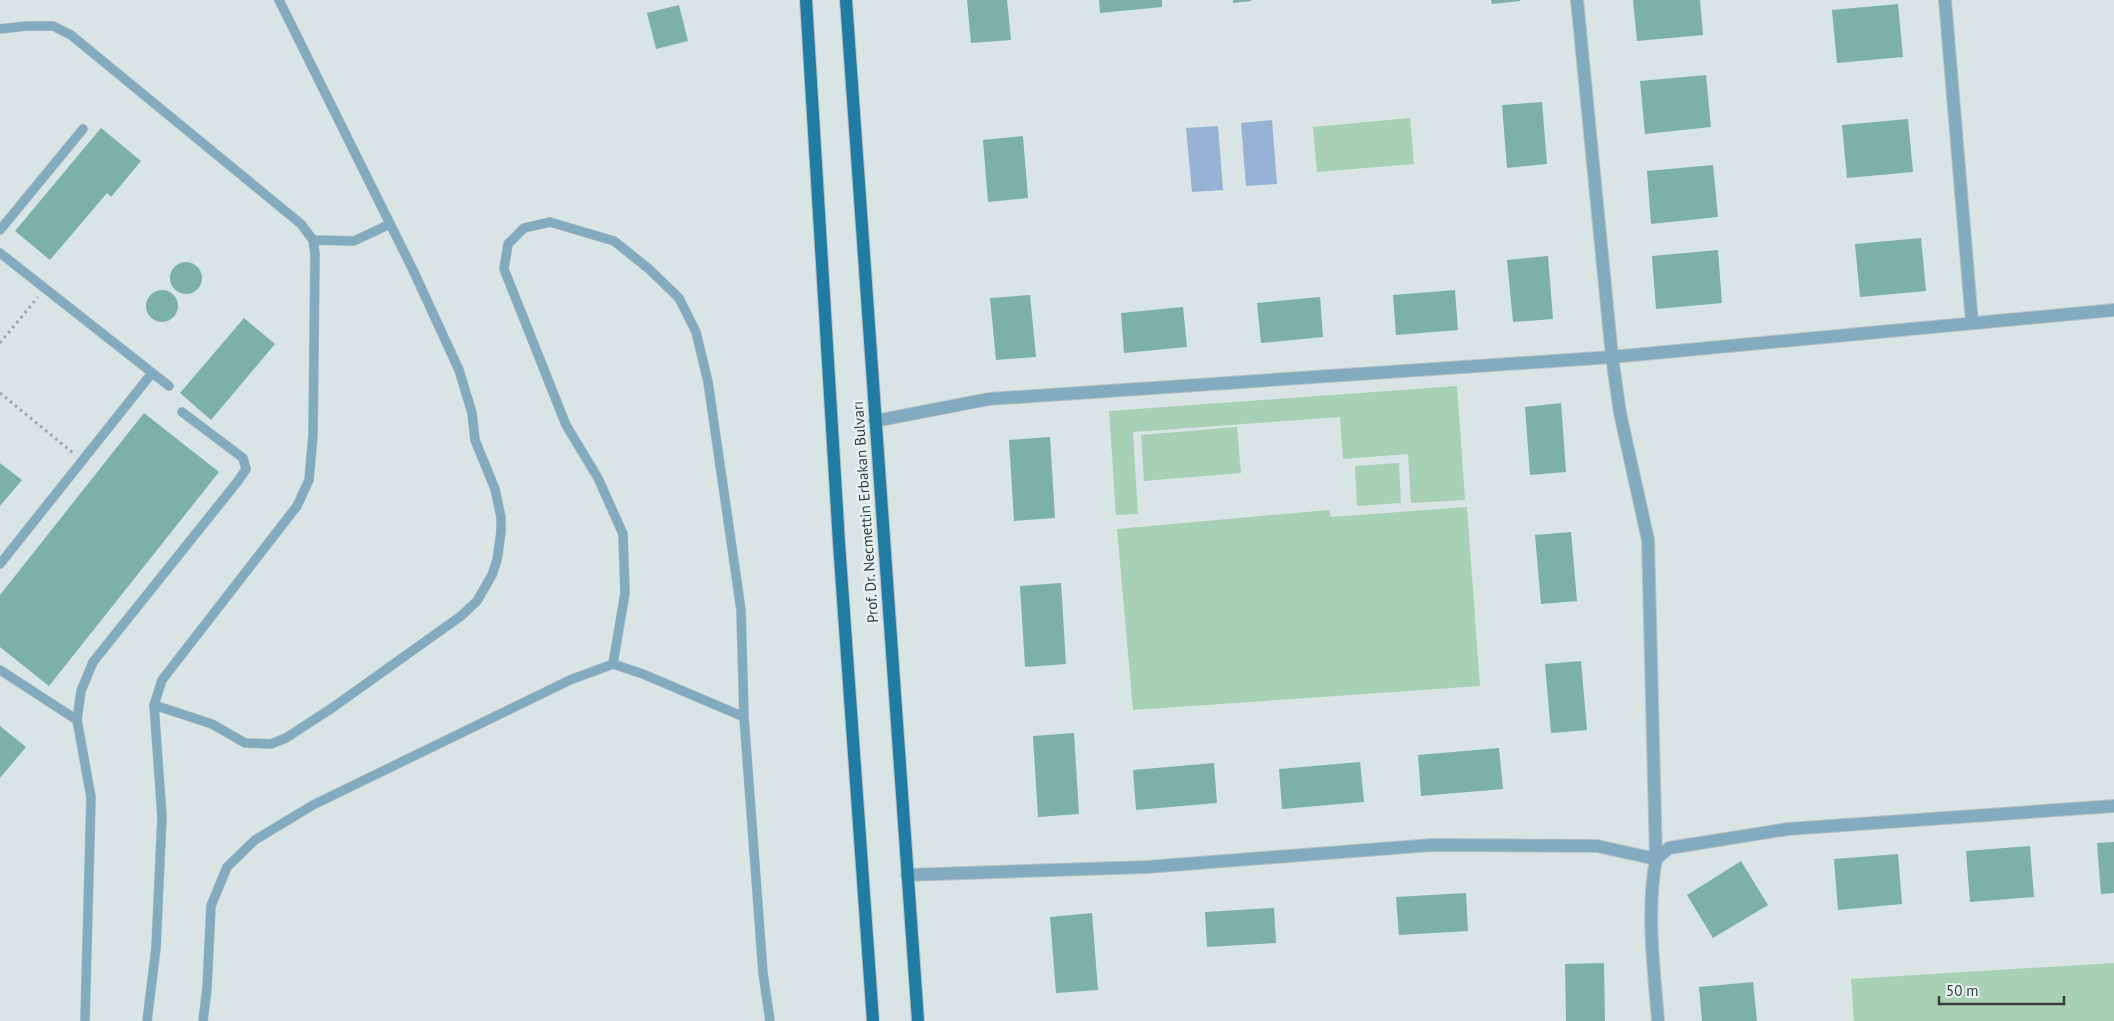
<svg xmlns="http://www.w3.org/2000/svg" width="2114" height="1021" font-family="'PT Sans',sans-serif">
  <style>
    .green { fill: #a8d0b4 }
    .water { fill: #98b2d5 }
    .building { fill: #7cb1a6 }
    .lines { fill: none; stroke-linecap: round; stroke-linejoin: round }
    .service-casing { stroke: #b9c2c3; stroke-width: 10 }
    .minor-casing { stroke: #b9c2c3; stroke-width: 14 }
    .primary-casing { stroke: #b9c2c3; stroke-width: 14 }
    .path { stroke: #9da5a6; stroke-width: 3; stroke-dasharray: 2.5 4; stroke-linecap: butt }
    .service { stroke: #83abc0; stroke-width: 9 }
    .minor { stroke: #83abc0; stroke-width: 12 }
    .primary { stroke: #207ca2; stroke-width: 12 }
    .labels { text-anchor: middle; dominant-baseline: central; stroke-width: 5; stroke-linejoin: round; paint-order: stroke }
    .street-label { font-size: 15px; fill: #383c3c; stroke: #e6f1f2 }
  </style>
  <rect width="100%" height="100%" fill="#d9e4e5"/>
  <path class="green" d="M1410 118 1414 164 1317 172 1313 127Z
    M1457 386 1465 500 1411 503 1408 454 1343 459 1340 417 1133 432 1138 514 1116 515 1109 411Z
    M1237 427 1241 473 1144 481 1141 435Z
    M1399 463 1401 503 1357 506 1355 466Z
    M1467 507 1480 686 1133 710 1117 529 1329 510 1331 517Z
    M2114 963V1021H1854L1851 979Z"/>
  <path class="water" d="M1272 120 1277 184 1246 186 1241 123Z
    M1218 126 1223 190 1192 192 1186 128Z"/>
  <path class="building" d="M967 0H1007L1011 40 971 43Z
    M1099 0H1162V7L1100 13Z
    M1233 0H1251V1L1233 3Z
    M1491 0H1520V1L1492 4Z
    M1633 0H1700L1703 35 1637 41Z
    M1898 4 1903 57 1837 63 1832 10Z
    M679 5 688 41 656 49 647 13Z
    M1706 75 1711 127 1645 134 1640 81Z
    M1542 102 1547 164 1507 168 1502 105Z
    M1908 119 1913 172 1847 178 1842 125Z
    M101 128 141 161 111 197 107 193 50 260 15 231Z
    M1023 136 1028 198 988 202 983 140Z
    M1713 165 1718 217 1651 224 1647 171Z
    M1921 238 1926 291 1860 297 1855 244Z
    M1718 250 1722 303 1656 309 1652 256Z
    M1548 256 1553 319 1513 322 1507 260Z
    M170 278a16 16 0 1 1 32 0a16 16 0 1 1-32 0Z
    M146 306a16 16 0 1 1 32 0a16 16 0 1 1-32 0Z
    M1455 290 1458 330 1396 335 1393 295Z
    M1030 295 1036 357 996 360 990 298Z
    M1320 297 1323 337 1261 343 1257 303Z
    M1183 307 1187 347 1124 353 1121 313Z
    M244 318 275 344 211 420 180 393Z
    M1561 403 1566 472 1530 475 1525 407Z
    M144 413 219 472 49 686 0 647V595Z
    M1050 437 1055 518 1014 521 1009 440Z
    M0 463 22 480 0 506Z
    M1571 532 1577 601 1541 604 1535 535Z
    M1061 583 1066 664 1025 667 1020 586Z
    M1581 661 1587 730 1551 733 1545 664Z
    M0 726 26 747 0 778Z
    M1074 733 1079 814 1038 817 1033 736Z
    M1499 748 1503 789 1421 796 1418 755Z
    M1360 762 1364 802 1282 809 1279 769Z
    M1214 763 1217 803 1136 810 1133 770Z
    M2114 842V893L2101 894 2097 843Z
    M2030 846 2034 897 1970 902 1966 851Z
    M1898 854 1902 904 1838 910 1834 859Z
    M1741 861 1768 905 1713 938 1687 895Z
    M1466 893 1468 931 1399 935 1396 897Z
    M1274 908 1276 943 1207 947 1205 912Z
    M1092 913 1098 990 1056 993 1050 917Z
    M1604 963 1605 1021H1566L1565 964Z
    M1753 982 1757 1021H1702L1699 987Z"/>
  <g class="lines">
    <g class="service-casing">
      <path id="service" d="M0 29 26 26H53L71 35 301 224 313 240 315 254 313 435 309 480 297 506 162 680 154 705 162 817 156 948 147 1021
        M0 230 83 129
        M313 240 354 241 390 224
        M0 253 169 386
        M0 564 152 373
        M613 664 625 593 623 534 598 478 566 425 504 269 508 244 524 228 550 222 614 241 649 269 679 298 696 332 708 382 741 610 744 717 763 973 770 1021
        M0 670 77 720
        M154 705 212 724 245 743 271 744 286 738 332 708 461 616 477 601 492 575 497 560 501 532V517L495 489 475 440 472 413 459 370 413 270 279 0
        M85 1021 91 797 77 720 81 691 93 662 238 481 246 469 243 458 182 412
        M203 1021 207 988 211 906 227 867 255 840 313 805 570 680 613 664 643 674 744 717"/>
    </g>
    <g class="minor-casing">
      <path id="minor" d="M1945 0 1972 323
        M875 421 989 399 1612 357 2114 310
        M907 875 1147 867 1432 845 1597 846 1656 859 1648 540 1620 413 1612 357 1577 0
        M1658 1021C1654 968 1646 912 1656 859L1669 848 1788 829 2114 806"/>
    </g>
    <g class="primary-casing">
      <path id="primary" d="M806 0 839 543 873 1021
        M846 0 918 1021"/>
    </g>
    <path class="path" d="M0 343 38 297
      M0 393 73 453"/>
    <use href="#service" class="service"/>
    <use href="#minor" class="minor"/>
    <use href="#primary" class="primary"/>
  </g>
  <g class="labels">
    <g class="street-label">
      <text transform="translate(865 512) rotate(-94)">Prof. Dr. Necmettin Erbakan Bulvarı</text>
    </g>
  </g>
  <path d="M1939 996v8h125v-8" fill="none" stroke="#383c3c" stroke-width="2.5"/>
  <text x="1946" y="996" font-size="15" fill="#383c3c" stroke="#e6f1f2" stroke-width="4" paint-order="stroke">50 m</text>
</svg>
